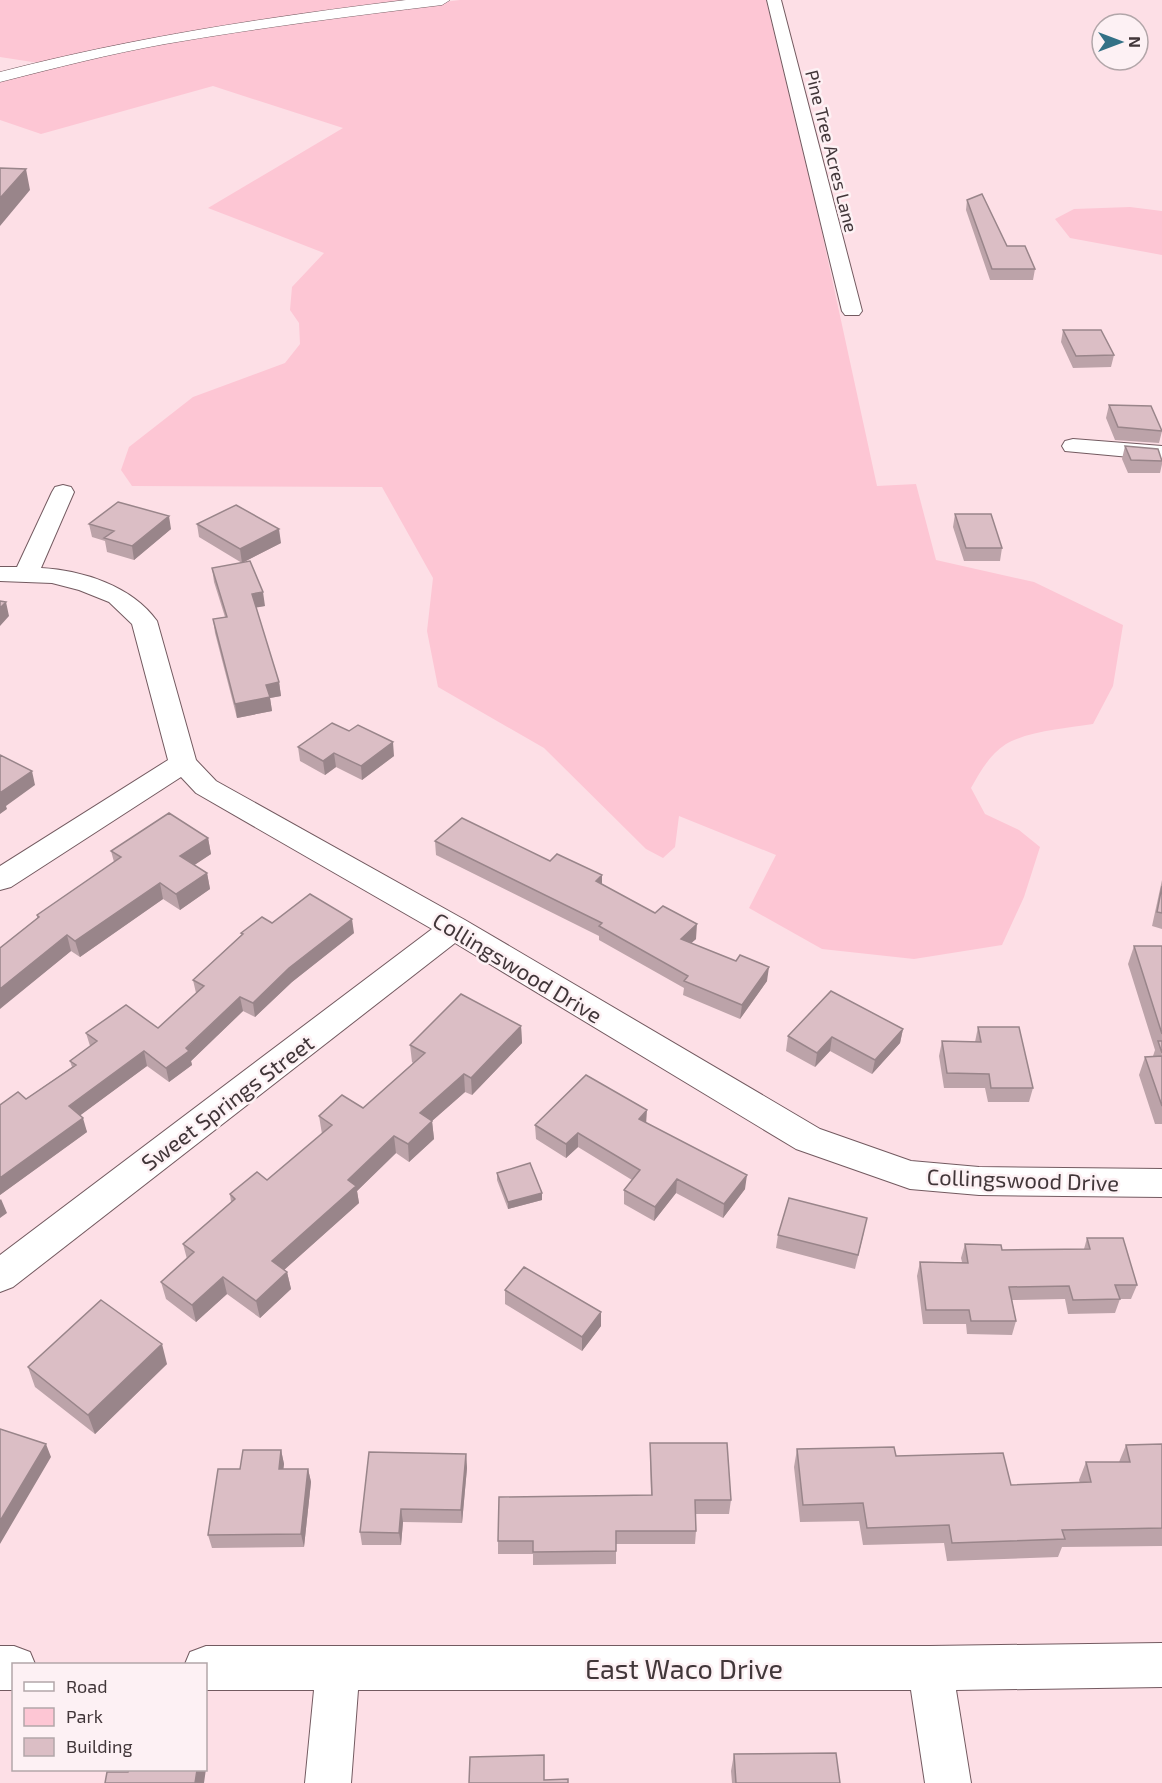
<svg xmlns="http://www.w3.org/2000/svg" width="1162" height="1783" font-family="'Exo 2',sans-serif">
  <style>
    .green { fill: #fdc6d4 }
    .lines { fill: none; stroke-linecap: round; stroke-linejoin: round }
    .street-casing { stroke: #735a60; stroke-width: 2 }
    .secondary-casing { stroke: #735a60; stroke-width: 1 }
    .street { fill: #fff; fill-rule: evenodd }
    .secondary { fill: #fff; fill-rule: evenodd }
    .wall { fill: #bca3a9 }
    .shaded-wall { fill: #99858a }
    .building { fill: #dbbec5; stroke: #99858a; stroke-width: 1.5 }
    .labels { text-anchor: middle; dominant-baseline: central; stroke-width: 5; stroke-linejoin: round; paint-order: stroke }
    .far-street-label { font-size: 18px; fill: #413639; stroke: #fdf1f4 }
    .street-label { font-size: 22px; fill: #413639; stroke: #fdf1f4 }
    .near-street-label { font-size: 27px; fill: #413639; stroke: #fdf1f4 }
  </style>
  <rect width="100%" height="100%" fill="#fddfe6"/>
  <path class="green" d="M0 0H424L210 28 92 50 39 63 0 57Z
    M460 0H766L819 219 877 486 916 484 936 560 1034 582 1123 625 1113 686 1093 724C1068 728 1028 731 1006 744 990 754 980 772 971 788L985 814 1019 830 1040 847 1024 897 1002 945 914 959 822 949 749 908 776 855 679 816 675 847 663 858 646 849 544 748 438 687 427 631 433 578 382 487 132 486 121 470 129 447 193 397 285 363 300 344 299 323 290 310 292 287 324 253 208 208 343 128 213 86 41 134 0 120V81C150 37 306 20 460 0Z
    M1130 207 1162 211V255L1070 238 1055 219 1074 209Z"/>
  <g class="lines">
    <g class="street-casing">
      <path id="street" d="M767 0H781L862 311 859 315H845L842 311Z
        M1073 439 1162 446V460L1065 451 1062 446 1065 441Z
        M63 485 71 487 74 492 41 568C82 570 132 586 157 621L196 760 216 781 465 920 820 1129 911 1161 979 1167 1162 1169V1197L979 1195 910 1189 796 1149 455 943 13 1287 0 1292V1255L432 929 196 793 181 777 11 887 0 890V866L168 760 132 624 109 602 79 590 52 583 0 581V567H17L52 492 55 487Z
        M1162 1643V1687L956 1690 971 1783H925L911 1690H358L351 1783H305L314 1690H206V1664H185L190 1652 206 1646H930Z
        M0 1646H14L30 1652 35 1664H14V1690H0Z"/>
    </g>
    <g class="secondary-casing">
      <path id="secondary" d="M406 0H450L442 5C350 16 257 28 165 44 109 54 55 68 0 82V72C134 37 269 17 406 0Z"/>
    </g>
    <use href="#street" class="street"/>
    <use href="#secondary" class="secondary"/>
  </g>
  <path class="wall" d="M967 200 1007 246 1035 269 1033 280H990L966 210Z
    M1063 330 1114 355 1111 367 1073 368 1061 342Z
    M1109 405 1162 431 1159 443 1115 440 1106 418Z
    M1125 446 1162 459V464L1160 473H1128L1122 459Z
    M955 514 1002 548 1000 561H964L953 527Z
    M89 524 171 529 134 560 107 552 105 541 92 537Z
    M197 524 281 543 242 563 199 537Z
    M212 568 265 606 256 607 279 682 281 696 270 698 272 711 237 718 215 633 213 619 225 617 214 582Z
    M298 747 394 756 362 780 336 767 325 775 300 761Z
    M208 838 211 854 194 865 207 873 210 889 180 910 163 899 80 957 71 951 0 1008V948L37 918V915L114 862 111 851Z
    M435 841 550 861 602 875V884L696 939 691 943 767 981 740 1019 683 995 684 988 599 940V936L436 855Z
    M1162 880V929L1152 926Z
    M272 923 354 933 292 982 255 1017 243 1011 191 1061 192 1065 169 1082 147 1066 80 1115 87 1132 0 1195V1105L26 1099 72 1067 70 1061 90 1046 86 1033 158 1028 196 993 193 980 241 935V933Z
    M1134 946H1162V1124H1155L1139 1075 1145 1057 1153 1056 1155 1050 1128 964Z
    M521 1026 522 1043 472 1095 465 1092 432 1121 434 1139 409 1162 396 1153 357 1191 359 1203 284 1270 287 1272 291 1289 260 1318 227 1294 196 1322 166 1299 161 1282 187 1259 183 1244 231 1202 230 1194 267 1180 322 1134 319 1116 363 1108 413 1063 412 1062 410 1045Z
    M978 1027 1033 1088 1029 1102H988L985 1088H944L939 1056 942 1041 975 1042Z
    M903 1029 900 1043 872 1074 830 1051 815 1067 786 1051 788 1036Z
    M647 1123 745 1189 723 1218 676 1193 654 1221 624 1204V1190L632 1180 578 1147 566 1158 536 1139 535 1125Z
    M497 1173 542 1200 508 1209 497 1180Z
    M864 1232 855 1269 776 1248 778 1235Z
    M1087 1238 1137 1285 1131 1299H1120L1115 1313 1068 1314 1065 1299 1012 1300 1016 1321 1012 1335 967 1334 966 1324H923L917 1276 920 1262H962L961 1258 965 1244 1002 1250 1084 1249Z
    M505 1290 601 1326 582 1351 505 1304Z
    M167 1364 95 1434 35 1387 28 1367Z
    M650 1443 731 1500 729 1514H695L696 1531 695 1544H616V1564L533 1565V1554H498V1541L651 1495 650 1457Z
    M1162 1444V1546L1062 1547 1058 1557 947 1561 944 1543 863 1545 859 1521 800 1522 794 1467 797 1449 896 1456 1011 1485 1080 1483 1079 1480 1086 1462H1119L1126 1445Z
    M281 1450 284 1464 283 1469H308L311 1482 304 1547 212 1548 208 1535 240 1469Z
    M466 1454 467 1468 462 1523 403 1522 401 1545H362L360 1532Z
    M734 1754 840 1783H732L731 1771Z"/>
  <path class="shaded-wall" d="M26 169 30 190 0 226V198Z
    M169 516 171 529 134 560 132 546Z
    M279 529 281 543 242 563 240 549Z
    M263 592 265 606 254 608 252 594Z
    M6 602 9 616 0 626V608Z
    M279 682 281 696 270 698 272 711 237 718 235 704 266 685Z
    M393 742 394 756 362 780 361 766Z
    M334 753 336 767 325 775 323 761Z
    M32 771 35 785 6 806 7 809 0 814V793Z
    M208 838 211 854 184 872 180 856Z
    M207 873 210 889 180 910 176 894Z
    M602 875V889L596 881Z
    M160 883 163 899 80 957 75 941Z
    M352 919 354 933 292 982 255 1017 253 1003 289 968Z
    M697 924 696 939 680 953 681 939Z
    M67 935 71 951 0 1009V989Z
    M769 967 767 981 740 1019 742 1005Z
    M240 997 243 1011 191 1061 192 1065 169 1082 166 1068Z
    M521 1026 522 1043 472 1095 471 1078Z
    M903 1029 900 1043 872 1074 875 1060Z
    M832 1037 830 1051 815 1067 817 1053Z
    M144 1051 147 1066 74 1120 69 1106Z
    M464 1074 465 1092 432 1121 434 1139 409 1162 408 1144 420 1113Z
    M647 1110 646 1125 639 1119Z
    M83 1118 87 1132 0 1195V1178Z
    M578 1133V1147L566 1158V1144Z
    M394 1136 396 1153 357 1191 359 1203 275 1278 272 1261 348 1180Z
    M747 1175 745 1189 723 1218 724 1204Z
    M677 1179 676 1193 654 1221 655 1207Z
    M542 1193V1200L508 1209V1202Z
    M1 1199 7 1213 0 1218V1200Z
    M287 1272 291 1289 260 1318 256 1301Z
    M223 1277 227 1294 196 1322 192 1305Z
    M601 1312V1326L582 1351V1337Z
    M162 1344 167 1364 95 1434 88 1415Z
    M46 1444 51 1457 0 1544V1521Z
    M281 1450 284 1464 282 1482 279 1469Z
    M466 1454 467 1468 462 1523 461 1510Z
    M308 1469 311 1482 304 1547 301 1534Z
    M401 1509 403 1522 401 1545 399 1533Z
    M206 1758 207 1762 204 1783H195L197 1770H206Z"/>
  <path class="building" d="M0 168 26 169 0 198Z
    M982 194 1007 246H1025L1035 269H992L967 200Z
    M1063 330H1101L1114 355 1076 356Z
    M1109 405 1151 406 1162 431 1118 427Z
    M1125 446 1158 449 1162 461 1131 460Z
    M118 502 169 516 132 546 104 538 114 531 89 524Z
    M236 505 279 529 240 549 197 524Z
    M955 514H991L1002 548H966Z
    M250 561 263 592 252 594 279 682 266 685 270 697 235 704 213 619 227 617 212 568Z
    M0 601 6 602 0 608Z
    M332 723 349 731 358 725 393 742 361 766 334 753 323 761 298 747Z
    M0 755 32 771 0 793Z
    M169 813 208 838 180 856 207 873 176 894 160 883 75 941 67 935 0 989V948L39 917 37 915 121 857 111 851Z
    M462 818 550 861 557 854 602 875 596 881 655 913 663 906 697 924 681 939 736 961 740 955 769 967 742 1005 684 981 688 976 599 926 602 923 435 841Z
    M1162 886V913L1157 912Z
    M310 894 352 919 289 968 253 1003 240 997 186 1048 189 1051 166 1068 144 1051 69 1106 83 1118 0 1178V1105L18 1092 26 1099 76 1065 70 1061 97 1041 86 1033 126 1005 158 1028 204 986 193 980 243 934 241 933 262 917 272 923Z
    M1134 946H1162V1034Z
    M831 991 903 1029 875 1060 832 1037 817 1053 788 1036Z
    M461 994 521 1026 471 1078 464 1074 420 1113 432 1121 408 1144 394 1136 348 1180 356 1186 272 1261 287 1272 256 1301 223 1277 192 1305 161 1282 194 1252 183 1244 235 1199 230 1194 257 1172 267 1180 332 1125 319 1116 342 1095 363 1108 425 1053 410 1045Z
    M978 1027H1019L1033 1088H991L989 1074 947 1073 942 1041 981 1042Z
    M1158 1041H1162V1053Z
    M1162 1056V1106L1145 1057Z
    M586 1075 647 1110 639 1119 747 1175 724 1204 677 1179 655 1207 624 1190 640 1170 578 1133 566 1144 535 1125Z
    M530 1163 542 1193 508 1202 497 1173Z
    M789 1198 867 1218 858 1255 778 1235Z
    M1087 1238H1123L1137 1285H1115L1120 1299 1073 1300 1069 1286 1009 1287 1016 1321H971L969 1310H926L920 1262 968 1263 965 1244 1001 1245 1002 1250 1090 1249Z
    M524 1267 601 1312 582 1337 505 1290Z
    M101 1300 162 1344 88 1415 28 1367Z
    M0 1429 46 1444 0 1521Z
    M650 1443H727L731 1500H695L696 1531H616V1551L533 1552V1541H498L499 1497 652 1495Z
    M1162 1444V1528L1062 1530 1065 1539 952 1543 949 1525 867 1528 863 1503 803 1505 797 1449 894 1447 896 1456 1003 1453 1011 1485 1091 1482 1086 1462H1130L1126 1445Z
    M243 1450H281L279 1469H308L301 1534 208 1535 218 1469H240Z
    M369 1452 466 1454 461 1510 401 1509 399 1533 360 1532Z
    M836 1753 840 1783H736L734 1754Z
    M544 1755V1780L568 1779V1783H469L470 1757Z
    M129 1770H197L195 1783H105L107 1772H128Z"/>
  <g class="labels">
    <g class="far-street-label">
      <text transform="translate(832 151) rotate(76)">Pine Tree Acres Lane</text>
    </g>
    <g class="street-label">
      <text transform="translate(518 967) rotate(31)">Collingswood Drive</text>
      <text transform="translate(227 1102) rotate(-37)">Sweet Springs Street</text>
      <text transform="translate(1023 1179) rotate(2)">Collingswood Drive</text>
    </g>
    <g class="near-street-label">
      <text x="684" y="1668">East Waco Drive</text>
    </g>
  </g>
  <rect x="12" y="1663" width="195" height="108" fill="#fdf1f4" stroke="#b2a6a9" stroke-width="1.5"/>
  <rect x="24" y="1682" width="30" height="9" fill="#ffffff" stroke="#b2a6a9" stroke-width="1.5"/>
  <text x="66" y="1693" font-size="18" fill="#413639">Road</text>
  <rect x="24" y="1708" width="30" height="18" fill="#fdc6d4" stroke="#b2a6a9" stroke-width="1.5"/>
  <text x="66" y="1723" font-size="18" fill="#413639">Park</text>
  <rect x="24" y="1738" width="30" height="18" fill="#dbbec5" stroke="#b2a6a9" stroke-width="1.5"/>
  <text x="66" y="1753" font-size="18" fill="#413639">Building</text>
  <g transform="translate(1120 42) rotate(90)"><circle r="28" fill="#fdf1f4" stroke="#b2a6a9" stroke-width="1.5"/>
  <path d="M0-4.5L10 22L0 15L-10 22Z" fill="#337186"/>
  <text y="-9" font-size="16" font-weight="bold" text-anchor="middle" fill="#413639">N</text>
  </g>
</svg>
